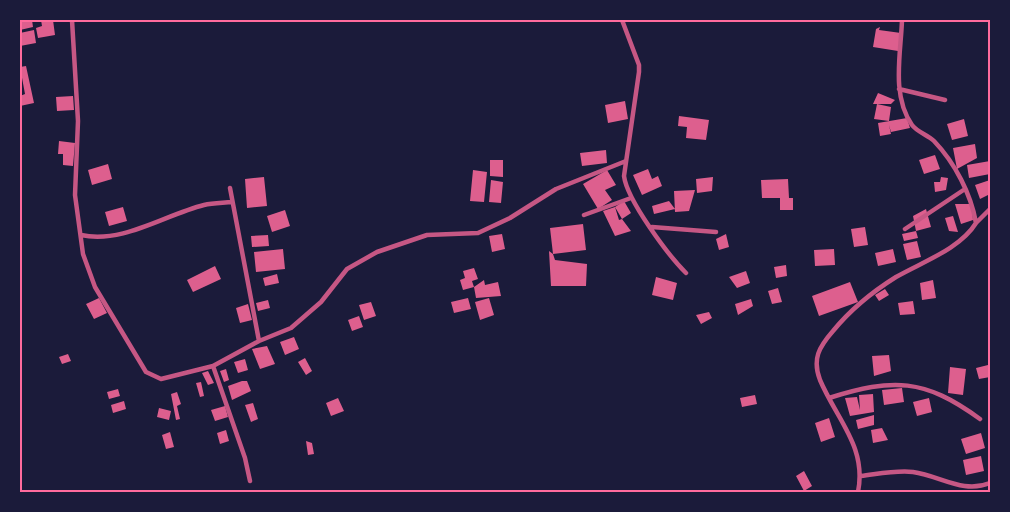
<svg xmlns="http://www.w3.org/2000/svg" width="1010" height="512" font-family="Commissioner,sans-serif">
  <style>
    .building { fill: #dd5f8e }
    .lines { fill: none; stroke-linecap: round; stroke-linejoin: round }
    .minor { stroke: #c65784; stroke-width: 4.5 }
    .neatline { fill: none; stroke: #ff6b9d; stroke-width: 2 }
  </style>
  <rect width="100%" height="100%" fill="#1b1b3a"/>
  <path class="building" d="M20 20H32L33 27 20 30Z
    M41 20H53L55 35 38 38 36 28 42 26Z
    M880 27 879 30 901 33 898 51 873 47 876 29Z
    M34 30 36 43 20 46V33Z
    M26 66 34 103 20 106V96L25 94 20 67Z
    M878 93 895 100 891 104H873Z
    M73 96 74 110 57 111 56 97Z
    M625 101 628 119 608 123 605 105Z
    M877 104 891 107 889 121 874 119Z
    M679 116 709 120 706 140 686 138 687 127 678 126Z
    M907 118 910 128 891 132 889 125 891 134 880 136 878 123Z
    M964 119 968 136 952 140 947 124Z
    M59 141 75 143 73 166 63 165V154H58Z
    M975 144 977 158 957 169 953 148Z
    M606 150 607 163 582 166 580 153Z
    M935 155 940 169 924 174 919 160Z
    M490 160H503V177L490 176Z
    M990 161V174L969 178 967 165Z
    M108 164 112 179 92 185 88 170Z
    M648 169 652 179 658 176 662 186 642 195 633 175Z
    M473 170 487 172 484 202 470 201Z
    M607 170 616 185 605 190 612 200 598 209 583 184Z
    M264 177 267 206 247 208 245 179Z
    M713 177 712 191 697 193 696 179Z
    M941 177 948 178 946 190 935 192 934 182H940Z
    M788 179 789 198H793V210H780V198H762L761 180Z
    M491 180 503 182 501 203 489 202Z
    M990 180V194L980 199 975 185Z
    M695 190 689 211 675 212 674 191Z
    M624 201 631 213 622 219 615 207Z
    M669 201 675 209 654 214 652 206Z
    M955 204H972L973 220 961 224Z
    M123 207 127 221 109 226 105 212Z
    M615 207 619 220 622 219 631 231 615 236 603 211Z
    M926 209 931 227 916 231 913 216Z
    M285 210 290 226 272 232 267 216Z
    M953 216 958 232 949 231 945 218Z
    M583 224 586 250 553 254 550 228Z
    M865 227 868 245 854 247 851 229Z
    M916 231 918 238 904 241 902 234Z
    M502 234 505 249 492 252 489 236Z
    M726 234 729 247 719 250 716 239Z
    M268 235 269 246 252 247 251 236Z
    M917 241 921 257 907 260 903 244Z
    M283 249 285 269 256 272 254 252Z
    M834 249 835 265 815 266 814 250Z
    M893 249 896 262 878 266 875 253Z
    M549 251 553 254 555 260 587 264 586 286H551Z
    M786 265 787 276 776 278 774 267Z
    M215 266 221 279 193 292 187 280Z
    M474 268 478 279 472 281 474 287 463 290 460 280 465 278 463 271Z
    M746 271 750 283 737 288 729 277Z
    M277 274 279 283 265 286 263 278Z
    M656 277 677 283 673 300 652 295Z
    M484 280 485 285 498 282 501 296 476 298 474 287Z
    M933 280 936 298 922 300 920 283Z
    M850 282 858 302 819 316 812 296Z
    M778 288 782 302 772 304 768 291Z
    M885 289 889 295 879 301 875 295Z
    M99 298 107 313 94 319 86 304Z
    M468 298 471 309 454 313 451 302Z
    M489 298 494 315 480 320 475 302Z
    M751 299 753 306 738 315 735 304Z
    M268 300 270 308 258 311 256 303Z
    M913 301 915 314 900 315 898 303Z
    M371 302 376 316 364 320 359 305Z
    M248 304 252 320 240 323 236 308Z
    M709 312 712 318 701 324 696 315Z
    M359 316 363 327 352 331 348 320Z
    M294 337 299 349 285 355 280 342Z
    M267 346 275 364 260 369 252 349Z
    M68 354 71 361 62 364 59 357Z
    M889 355 891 371 874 376 872 356Z
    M305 358 312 371 306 375 298 362Z
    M245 359 248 370 238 373 234 362Z
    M988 365 990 377 979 379 976 368Z
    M950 367 966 369 963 395 948 393Z
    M226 369 229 380 224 382 220 371Z
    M208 371 214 383 208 385 202 373Z
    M242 381H247L251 391 232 400 228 386Z
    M201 382 204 396 200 397 196 383Z
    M902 388 904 402 884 405 882 390Z
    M118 389 120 396 109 399 107 392Z
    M177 392 181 404 177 406 180 419 176 420 171 394Z
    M873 394 874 412 850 416 845 398 857 397 860 410 859 395Z
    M755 395 757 404 742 407 740 398Z
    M338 398 344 411 331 416 326 403Z
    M929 398 932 412 917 416 913 402Z
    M124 401 126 409 113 413 111 405Z
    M253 403 258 419 251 422 245 405Z
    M225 406 228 417 215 421 211 410Z
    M159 408 171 411 169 420 157 417Z
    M874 415V425L858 429 856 420Z
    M829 418 835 437 821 442 815 423Z
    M882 428 888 440 873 443 871 430Z
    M226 430 229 441 220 444 217 433Z
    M170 432 174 447 166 449 162 435Z
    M981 433 985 448 966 454 961 439Z
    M306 441 312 443 314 454 308 455Z
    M981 456 984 471 966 475 963 460Z
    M804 471 812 486 804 491 796 476Z"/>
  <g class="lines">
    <path class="minor" d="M72 20 78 121 75 195 83 254 95 287 146 372 161 379 213 366 259 341 291 328 321 302 347 269 377 252 427 235 478 233 510 218 556 189 626 161
      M622 20 639 65V72L624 176C627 200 668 255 686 273
      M899 89 945 100
      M230 188 259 341
      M584 215 631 198
      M976 223 990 209
      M652 227 716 232
      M905 229 965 189
      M81 235C123 244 164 215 204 205 213 203 223 203 232 202
      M213 366 245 458 250 481
      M829 398C893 378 924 378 980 419
      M861 476C878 474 896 470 913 472 941 476 963 494 990 483
      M858 492C867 447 837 420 820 380 812 359 819 347 833 331 851 309 872 292 896 277 922 262 960 249 976 223 971 194 955 163 934 141 928 135 917 132 912 125 891 95 901 53 902 20"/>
  </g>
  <rect width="1010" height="512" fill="none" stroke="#1b1b3a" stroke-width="42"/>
  <rect x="21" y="21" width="968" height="470" class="neatline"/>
</svg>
